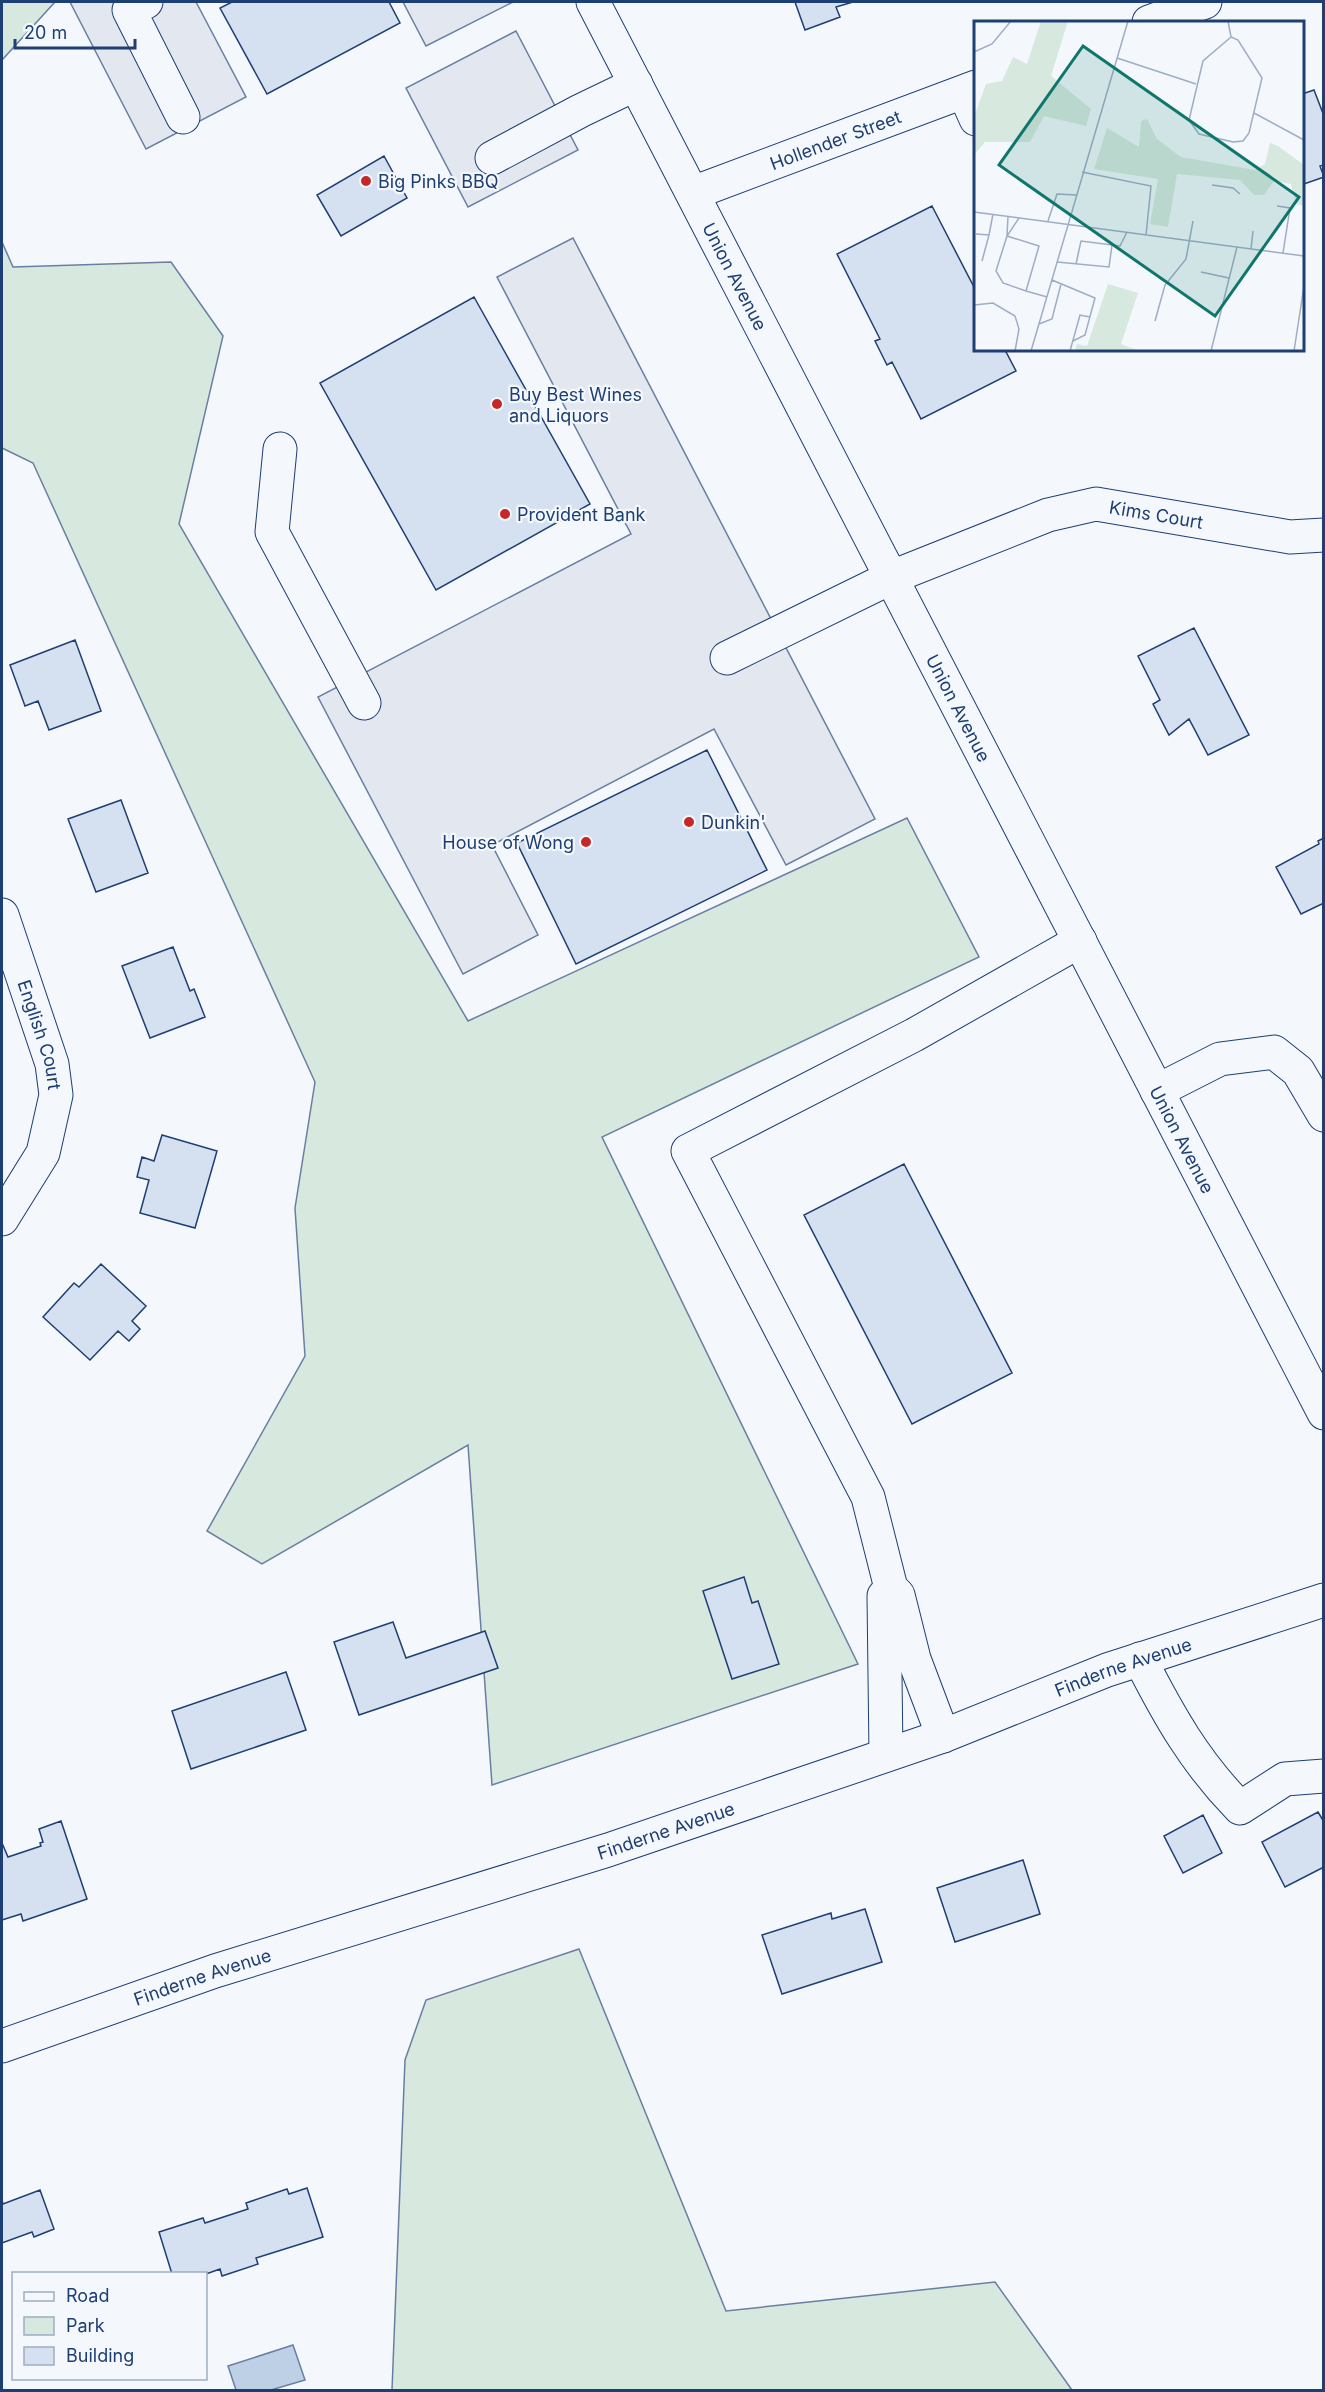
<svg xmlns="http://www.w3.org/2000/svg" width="1325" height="2392" font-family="Inter,sans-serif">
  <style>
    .green { fill: #d7e8df; stroke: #687fa3; stroke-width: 1.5 }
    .parking { fill: #e3e8f0; stroke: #687fa3; stroke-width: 1.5 }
    .water { fill: #bed0e5; stroke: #687fa3; stroke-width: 1.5 }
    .building { fill: #d5e0f0; stroke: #1d3f73; stroke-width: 1.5 }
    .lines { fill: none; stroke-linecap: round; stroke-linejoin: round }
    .minor-casing { stroke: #1d3f73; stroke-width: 35 }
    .major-casing { stroke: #1d3f73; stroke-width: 35 }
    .minor { stroke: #f4f7fb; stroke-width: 33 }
    .major { stroke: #f4f7fb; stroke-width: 33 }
    .poi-dot { fill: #c62828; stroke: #f4f7fb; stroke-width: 2 }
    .labels { text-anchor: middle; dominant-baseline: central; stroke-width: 4.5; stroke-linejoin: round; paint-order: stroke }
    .street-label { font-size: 18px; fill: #1d3f73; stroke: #f4f7fb }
    .poi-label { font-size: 18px; fill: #1d3f73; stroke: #f4f7fb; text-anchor: start }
    .inset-road { fill: none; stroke: #9eadc5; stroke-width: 1.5 }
    .view { fill: #0f766e; fill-opacity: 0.15; stroke: #0f766e; stroke-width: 3 }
    .inset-edge { fill: none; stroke: #1d3f73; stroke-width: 3 }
  </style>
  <rect width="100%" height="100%" fill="#f4f7fb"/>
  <path class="green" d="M2 2H55L2 60Z
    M2 242 13 267 171 262 223 336 179 524 468 1021 907 818 979 957 602 1137 858 1664 492 1785 468 1445 262 1564 207 1531 305 1356 295 1208 315 1082 33 463 2 448Z
    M579 1949 726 2311 995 2282 1072 2390H392L405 2060 426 2000Z"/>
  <path class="parking" d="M70 2H196L246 97 146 149Z
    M403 2H513L426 46Z
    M516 31 578 150 468 207 406 88Z
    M573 238 875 819 786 865 714 729 492 845 538 935 463 974 318 697 631 534 497 277Z"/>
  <path class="water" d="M293 2345 305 2380 271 2390H236L228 2366Z"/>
  <path class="building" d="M232 2H389L400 23 267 94 220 8Z
    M795 2H853L836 7 840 17 805 30Z
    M1314 90 1324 116V165L1320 166 1324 177 1304 184 1302 94Z
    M384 156 407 198 341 236 317 195Z
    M932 206 976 291V350H1005L1016 371 921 419 892 362 887 365 875 341 880 339 837 254Z
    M474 297 590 504 436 590 320 383Z
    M1194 628 1249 735 1208 755 1189 719 1169 735 1153 704 1160 700 1138 656Z
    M75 640 101 711 49 730 38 701 25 706 10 665Z
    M707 750 767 870 576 964 517 843Z
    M121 800 148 873 96 892 68 819Z
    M1324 838V903L1301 914 1276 867 1319 844 1318 841Z
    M173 947 190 991 194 989 205 1017 150 1038 122 966Z
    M162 1135 217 1151 195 1228 140 1213 149 1180 137 1177 142 1157 154 1161Z
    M904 1164 1012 1373 912 1424 804 1215Z
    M101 1264 146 1306 132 1321 140 1329 129 1341 118 1331 90 1360 43 1317 74 1283 79 1287Z
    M744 1577 752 1603 758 1601 779 1664 732 1679 703 1591Z
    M393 1622 406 1658 485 1631 498 1668 359 1715 334 1642Z
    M286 1672 306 1730 191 1769 172 1711Z
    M1318 1812 1324 1822V1867L1285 1887 1262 1842Z
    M1203 1815 1222 1853 1183 1873 1164 1836Z
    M61 1821 87 1899 23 1921 21 1914 2 1920V1843L8 1857 41 1846 40 1843 43 1842 39 1829Z
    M1023 1860 1040 1914 955 1942 937 1888Z
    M865 1909 882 1962 782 1994 762 1935 831 1913 832 1919Z
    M307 2188 323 2237 256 2258 258 2264 222 2276 220 2269 206 2274H172L159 2232 203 2218 205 2223 248 2209 246 2203 287 2189 289 2194Z
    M40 2190 54 2229 34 2237 32 2232 2 2243V2200L3 2204Z"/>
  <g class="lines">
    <g class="minor-casing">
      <g id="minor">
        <path d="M146 2 129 10 183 117"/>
        <path id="s1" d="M593 2 1324 1413"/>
        <path d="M1149 22 1205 2"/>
        <path d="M964 92 976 119"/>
        <path d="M492 158 580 111 636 84"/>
        <path id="s2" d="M693 193 976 87"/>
        <path d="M280 449 272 532 364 703"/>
        <path id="s3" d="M727 658 892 577 1048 515 1096 504 1290 537 1324 535"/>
        <path id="s4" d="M2 915 52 1064 56 1095 43 1153 2 1219"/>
        <path d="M1157 1091 1220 1059 1274 1052 1298 1071 1324 1115"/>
        <path d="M1140 1659C1169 1716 1195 1762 1240 1808L1285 1779 1324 1776"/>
        <path d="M943 1736 914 1659 898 1595 891 1588 868 1497 688 1151 914 1035 1080 941"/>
        <path d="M886 1755 884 1596 890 1589"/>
      </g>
    </g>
    <g class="major-casing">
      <g id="major">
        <path id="s5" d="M2 2046 215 1971 608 1850 943 1736 1107 1670 1324 1600"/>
      </g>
    </g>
    <use href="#minor" class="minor"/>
    <use href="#major" class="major"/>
  </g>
  <g class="poi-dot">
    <circle cx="366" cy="181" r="6"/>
    <circle cx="497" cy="404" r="6"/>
    <circle cx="505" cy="514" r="6"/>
    <circle cx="689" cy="822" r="6"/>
    <circle cx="586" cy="842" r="6"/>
  </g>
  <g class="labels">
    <g class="street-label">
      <text stroke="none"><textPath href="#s2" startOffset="152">Hollender Street</textPath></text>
      <text stroke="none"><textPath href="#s1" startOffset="309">Union Avenue</textPath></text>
      <text stroke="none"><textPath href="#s3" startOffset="462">Kims Court</textPath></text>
      <text stroke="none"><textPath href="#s1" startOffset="795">Union Avenue</textPath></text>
      <text stroke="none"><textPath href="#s4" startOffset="126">English Court</textPath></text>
      <text stroke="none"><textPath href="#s1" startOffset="1281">Union Avenue</textPath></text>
      <text stroke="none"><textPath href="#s5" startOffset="1184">Finderne Avenue</textPath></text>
      <text stroke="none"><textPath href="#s5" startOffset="698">Finderne Avenue</textPath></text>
      <text stroke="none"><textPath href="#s5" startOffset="212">Finderne Avenue</textPath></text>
    </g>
    <g class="poi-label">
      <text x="378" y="181">Big Pinks BBQ</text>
      <text x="509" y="394">Buy Best Wines<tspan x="509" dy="21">and Liquors</tspan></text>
      <text x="517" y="514">Provident Bank</text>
      <text x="701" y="822">Dunkin'</text>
      <text x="574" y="842" text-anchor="end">House of Wong</text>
    </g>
  </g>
  <g transform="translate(974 21)">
    <rect width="330" height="330" fill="#f4f7fb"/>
    <path d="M67 0H94L77 55 117 88 112 105 70 95 56 121H11L0 134V96L12 63 28 60 39 36 53 43ZM173 98 183 118 207 136 281 149 291 143 296 122 304 125 330 144V185L322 183 317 163 300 160 290 174H280L266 159 203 153 194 206 176 203 184 158 120 148 133 107 165 126 167 100ZM134 263 164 272 147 323 165 330H101L103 323 113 325Z" fill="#d7e8df"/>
    <path class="inset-road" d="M254 0 257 16 264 19 288 57 275 112 269 120 259 121 225 113 215 99 229 40 257 16M0 31 18 23 37 0M143 37 222 63M280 92 330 119M108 151 177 165 172 214M238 164 259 167 266 173M303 185 316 187 309 232M0 191 330 235M34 195 33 215 22 250 29 262 52 270M45 197 33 215 65 225 52 270 73 276M74 200 83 173 103 174M2 213 15 214 19 193M277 228 279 210M8 240 15 214M83 241 135 246 138 224M102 243 107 220 146 225 153 211M227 251 255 257M78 259 121 277 111 314 99 320M0 284 19 282 41 295 45 308 41 330M181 300 191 264 212 238 219 200M65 303 78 298 87 263M57 330 154 0M96 330 106 294 116 296M237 330 263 226M320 330 330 265"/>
    <path class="view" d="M109 25 325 176 241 295 25 144Z"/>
    <rect width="330" height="330" class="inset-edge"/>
  </g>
  <rect width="1325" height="2392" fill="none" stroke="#1d3f73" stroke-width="6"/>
  <rect x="12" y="2272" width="195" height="108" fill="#f4f7fb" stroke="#9eadc5" stroke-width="1.5"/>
  <rect x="24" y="2292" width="30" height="9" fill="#f4f7fb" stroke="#9eadc5" stroke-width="1.5"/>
  <text x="66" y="2302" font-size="18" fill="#1d3f73">Road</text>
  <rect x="24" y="2317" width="30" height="18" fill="#d7e8df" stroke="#9eadc5" stroke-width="1.5"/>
  <text x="66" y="2332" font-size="18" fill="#1d3f73">Park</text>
  <rect x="24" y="2347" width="30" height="18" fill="#d5e0f0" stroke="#9eadc5" stroke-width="1.5"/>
  <text x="66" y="2362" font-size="18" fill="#1d3f73">Building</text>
  <path d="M15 39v9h120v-9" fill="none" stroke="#1d3f73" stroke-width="3"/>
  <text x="24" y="39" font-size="18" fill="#1d3f73" stroke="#f4f7fb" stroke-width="4.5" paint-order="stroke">20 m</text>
</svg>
